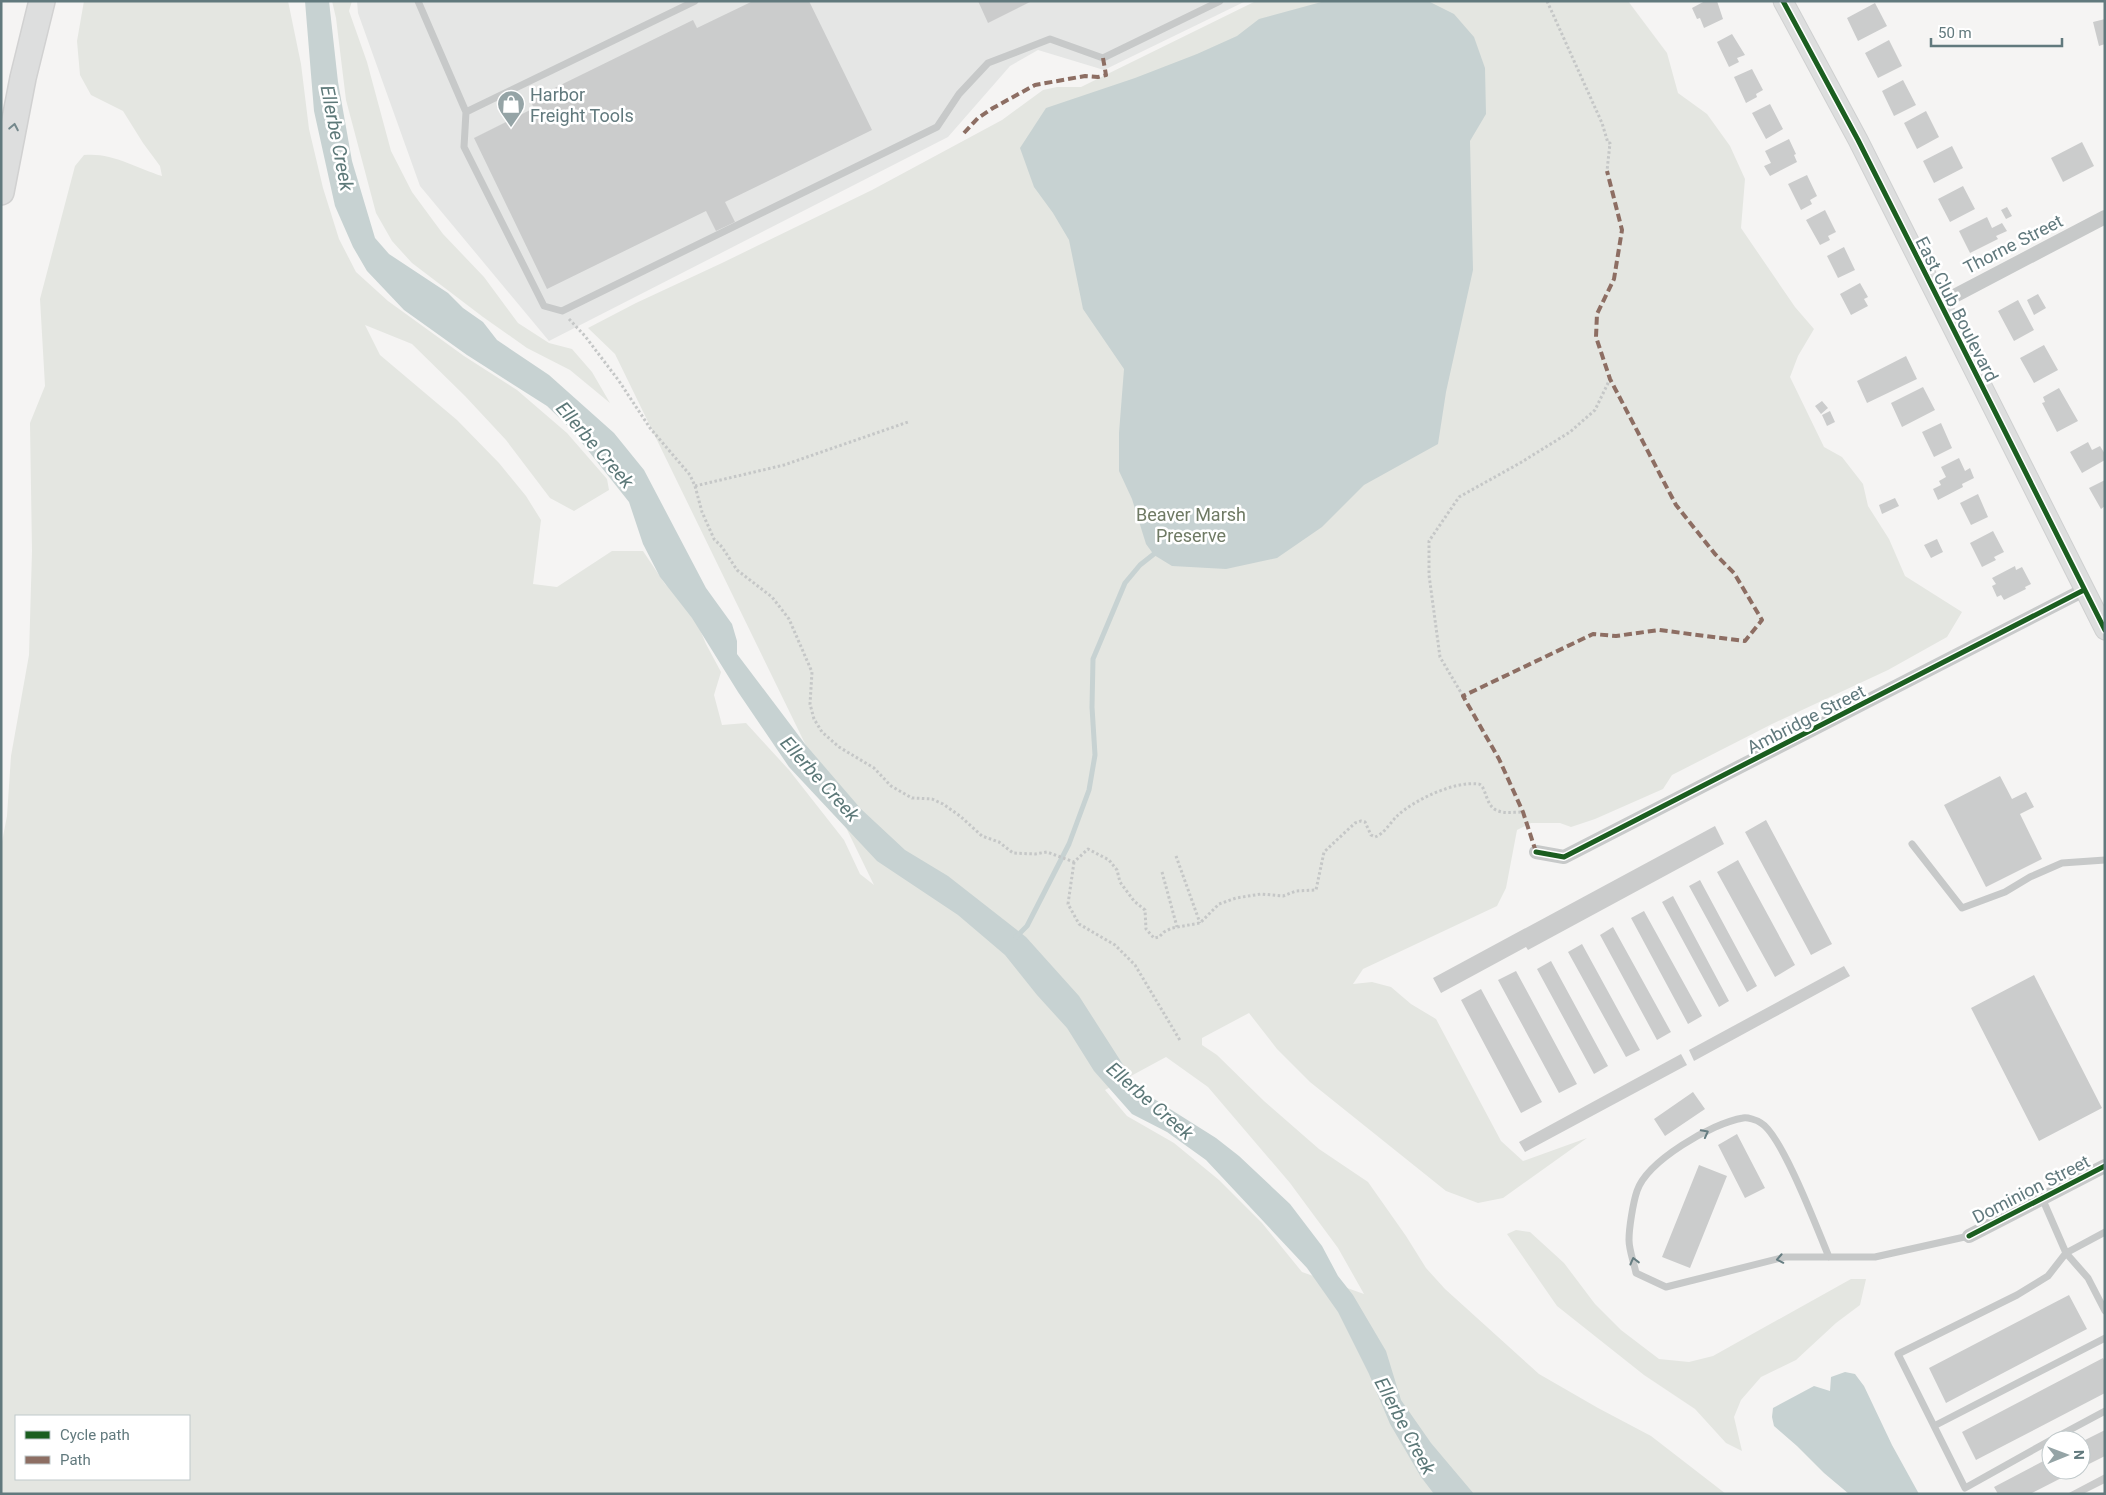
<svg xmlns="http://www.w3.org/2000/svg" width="2106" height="1495" font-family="Roboto,sans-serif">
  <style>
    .built { fill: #e5e6e5 }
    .green { fill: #e4e6e1; fill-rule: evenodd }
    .water { fill: #c7d2d2 }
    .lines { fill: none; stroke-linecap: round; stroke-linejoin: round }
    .stream { stroke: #c7d2d2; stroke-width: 5 }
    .building { fill: #cbcccc }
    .secondary-casing { stroke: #cfd0d0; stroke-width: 21 }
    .highway-casing { stroke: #d1d1d1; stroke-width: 28 }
    .path { stroke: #c5c7c7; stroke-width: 3; stroke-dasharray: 2.5 2.5; stroke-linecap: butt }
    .lane { stroke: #c7c9c9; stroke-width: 7 }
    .street { stroke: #c7c9c9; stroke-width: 14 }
    .secondary { stroke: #dddede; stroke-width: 19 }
    .highway { stroke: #dddede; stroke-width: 25 }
    .quiet { stroke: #8d6e63; stroke-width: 4; stroke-dasharray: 8 4; stroke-linecap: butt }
    .cycleway-casing { stroke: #fff; stroke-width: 8 }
    .cycleway { stroke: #1b5e20; stroke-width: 5 }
    .oneway { stroke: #74888c }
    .oneway2 { stroke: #667d81 }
    .labels { text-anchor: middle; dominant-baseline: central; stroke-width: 5; stroke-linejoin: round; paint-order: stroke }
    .poi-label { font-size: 18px; fill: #61797d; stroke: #fff; text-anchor: start }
    .street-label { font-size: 18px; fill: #61797d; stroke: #fff }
    .park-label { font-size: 18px; fill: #6f7a64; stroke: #fff }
    .water-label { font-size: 19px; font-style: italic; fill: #5c7878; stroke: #fff }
  </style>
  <rect width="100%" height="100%" fill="#f5f4f3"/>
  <path class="built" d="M357 1H1246L1104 70 1038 50 1010 66 948 137 549 341 420 186 358 13Z"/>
  <path class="green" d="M84 1H288L301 64 309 129 323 188 339 239 356 272 388 301 464 356 517 390 567 433 607 479 609 490 574 511 550 498 506 440 465 396 412 344 365 325 380 355 457 420 499 463 526 496 541 520 533 584 557 587 612 551H643L665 584 688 601 706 644 721 672 714 695 722 725 746 723 789 770 844 840 860 874 874 885 615 354 588 328 636 303 722 263 872 190 1002 120 1043 90 1057 87H1081L1256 1H1628L1667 53 1678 93 1707 114 1730 146 1745 179 1741 228 1795 307 1814 329 1798 356 1790 377 1824 447 1842 457 1863 484 1868 506 1889 539 1905 576 1962 612 1947 637 1888 670 1772 724 1672 775 1663 789 1595 819 1571 827 1560 823H1531L1517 830 1506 888 1497 906 1363 969 1353 984 1372 982 1391 987 1411 1004 1436 1019 1501 1141 1523 1161 1587 1138 1503 1198 1478 1203 1446 1191 1310 1082 1277 1049 1249 1013 1202 1038V1045L1217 1055 1264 1101 1319 1149 1368 1182 1406 1236 1426 1268 1445 1289 1539 1374 1598 1408 1651 1436 1726 1494H1V847L7 816 11 756 29 655 32 551 30 423 45 386 40 299 75 166 84 155C111 152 137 168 162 176L160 166 143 143 123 111 91 95 80 75 77 41ZM1166 1057 1208 1087 1290 1183 1338 1248 1364 1294 1302 1272 1262 1223 1219 1180 1174 1143 1127 1116 1105 1090ZM16 1416H189V1479H16Z
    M332 1H352L349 11 367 62 391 151 412 192 443 234 484 277 518 323 549 343 572 349 592 372 610 403 570 370 527 348 483 317 412 263 392 241 376 213 346 100 336 18Z
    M1516 1230 1530 1232 1564 1263 1595 1304 1621 1330 1659 1359 1689 1362 1713 1356 1851 1279H1866L1860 1305 1836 1323 1796 1360 1761 1377 1741 1400 1734 1417 1742 1451 1726 1443 1695 1409 1644 1375 1557 1306 1507 1234Z"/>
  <path class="water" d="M305 1H329L338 82 352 161 375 238 389 254 448 293 463 308 483 322 497 340 549 375 614 433 644 470 706 588 732 624 737 641V654L805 744 861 809 905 850 948 876 1026 937 1079 996 1129 1074 1143 1092 1216 1138 1239 1156 1290 1204 1322 1246 1338 1276 1353 1295 1386 1351 1401 1400 1431 1443 1474 1494H1434L1421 1477 1390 1424 1369 1374 1338 1312 1307 1268 1206 1160 1167 1132 1132 1114 1094 1071 1067 1028 1037 995 1005 955 958 915 877 861 789 767 738 692 692 618 660 577 643 544 629 502 571 429 547 406 467 355 404 310 367 271 353 247 335 206 314 111Z
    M1325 1H1428L1454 14 1474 37 1485 68 1486 114 1470 141 1473 270 1446 392 1438 444 1364 485 1322 527 1277 558 1226 569 1172 566 1154 555 1146 544 1132 499 1119 471V433L1124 369 1083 309 1069 240 1053 213 1034 187 1020 148 1046 108 1135 78 1197 54 1237 36 1259 19Z
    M1845 1372 1855 1374 1864 1386 1892 1445 1919 1494H1849L1824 1473 1797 1446 1774 1426 1772 1417 1773 1408 1814 1386 1830 1391 1831 1377Z"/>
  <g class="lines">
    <path class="stream" d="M1016 937 1027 926 1069 844 1089 790 1095 755 1092 707 1093 659 1125 583 1140 565 1159 550"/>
  </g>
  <path class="building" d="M753 1H809L872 130 725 202 735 222 716 231 706 211 547 289 474 138 534 108 530 100 693 20 697 28Z
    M978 1H1032L988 23Z
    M1705 1H1717L1723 19 1704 28 1700 18 1697 19 1692 8Z
    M1875 3 1887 26 1858 41 1847 18Z
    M2105 19V44L2099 46 2093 22Z
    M1732 34 1745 55 1737 58 1739 62 1729 67 1717 42Z
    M1889 40 1902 66 1878 78 1865 53Z
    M1752 69 1763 90 1756 94 1757 97 1746 103 1734 77Z
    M1903 80 1916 105 1894 116 1882 91Z
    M1770 104 1783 129 1766 139 1752 113Z
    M1926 111 1939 137 1917 149 1904 123Z
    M1789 139 1796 154 1794 155 1797 162 1770 176 1764 166 1771 163 1765 151Z
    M2082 142 2094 166 2063 182 2051 158Z
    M1952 146 1963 168 1934 183 1923 161Z
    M1807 175 1817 196 1810 200 1812 204 1801 210 1788 184Z
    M1963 186 1975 209 1950 222 1938 199Z
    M2007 207 2012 216 2006 219 2001 210Z
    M1825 210 1836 232 1828 236 1830 240 1820 245 1806 220Z
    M1987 217 1992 228 2002 223 2007 231 1996 236 1998 239 1970 253 1959 231Z
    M1844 247 1855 270 1838 278 1827 256Z
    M1860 283 1868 297 1864 299 1868 306 1851 315 1840 294Z
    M2038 294 2046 308 2034 315 2027 300Z
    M2018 300 2034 330 2014 341 1998 311Z
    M2044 345 2058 370 2034 383 2020 358Z
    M1906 356 1917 379 1867 403 1857 381Z
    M1923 387 1935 410 1902 427 1891 403Z
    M2059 388 2078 421 2057 432 2042 403 2045 402 2043 397Z
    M1822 401 1828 408 1821 414 1815 406Z
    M1830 411 1835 422 1827 426 1822 415Z
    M1941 423 1952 448 1934 457 1922 432Z
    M2088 442 2092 450 2100 446 2105 454V460L2082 473 2070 452Z
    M1959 458 1965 471 1970 468 1974 478 1962 484 1963 487 1938 500 1933 489 1941 485 1939 481 1946 477 1941 467Z
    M2105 480V506L2101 509 2089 488Z
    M1978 494 1988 517 1971 525 1960 503Z
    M1895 498 1899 506 1882 514 1879 505Z
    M1993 531 2004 552 1994 557 1996 560 1982 567 1970 543Z
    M1937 539 1943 552 1931 558 1924 545Z
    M2015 566 2016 570 2022 567 2031 584 2025 587 2026 589 2004 600 2001 595 1997 597 1992 586 1996 584 1992 578Z
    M2000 776 2012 799 2026 792 2034 807 2020 814 2042 859 1986 887 1944 805Z
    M1766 820 1832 944 1811 955 1745 832Z
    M1715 826 1724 844 1528 950 1526 947 1441 993 1433 978Z
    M1738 860 1795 965 1775 977 1717 872Z
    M1700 880 1757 986 1747 992 1689 886Z
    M1673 896 1729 1001 1719 1007 1662 902Z
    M1644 911 1702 1016 1688 1024 1631 918Z
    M1613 927 1671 1032 1657 1040 1600 935Z
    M1582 944 1640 1050 1626 1057 1568 952Z
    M1551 961 1608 1066 1594 1074 1537 969Z
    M1844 966 1850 976 1694 1061 1689 1050Z
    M1516 971 1577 1084 1559 1093 1498 980Z
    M2034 975 2102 1108 2039 1141 1971 1008Z
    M1481 989 1542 1102 1521 1113 1461 1000Z
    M1681 1054 1687 1065 1525 1152 1519 1142Z
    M1693 1092 1705 1109 1665 1136 1654 1119Z
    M1737 1134 1765 1188 1745 1198 1718 1145Z
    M1699 1165 1727 1176 1690 1268 1662 1257Z
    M2069 1295 2087 1329 1946 1403 1929 1368Z
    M2103 1358 2105 1362V1393L1976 1460 1962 1432Z
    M2105 1430V1456L2081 1468V1442Z
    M2051 1457V1470H2077L2030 1494H1998L1994 1487Z
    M2105 1474V1483L2083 1494H2067Z"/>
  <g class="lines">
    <g class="secondary-casing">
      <path id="secondary" d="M1783 1 1858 140 2105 630"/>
    </g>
    <g class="highway-casing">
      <path id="highway" d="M1 192 23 78 42 1"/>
    </g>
    <path class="path" d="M1547 1 1602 123 1608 143H1610L1607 171
      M569 319 585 336 619 381 650 428 690 475 695 486 702 512 714 539 722 547 737 570 772 597 789 619 812 672 810 704 814 719 822 732 839 747 874 768 891 786 912 798 932 799 943 804 960 816 982 836 999 842 1013 853 1035 854 1047 852 1074 862 1088 849 1109 860 1117 870 1120 882 1134 901 1145 910 1146 929 1154 938 1159 937 1164 932 1172 928 1200 923 1219 904 1236 898 1261 894 1283 896 1296 891 1316 890 1324 852 1355 823 1361 821 1365 822 1371 835 1375 837C1384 834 1390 823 1397 816 1414 800 1454 781 1478 784 1486 784 1485 805 1496 810 1504 814 1514 812 1523 812
      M695 486 784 465 908 422
      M1463 696 1440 657 1429 575V541L1459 497 1520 463 1570 432 1595 410 1610 379
      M1176 856 1200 923
      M1074 862 1068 904 1079 924 1115 945 1135 965 1181 1042
      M1162 872 1177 927"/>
    <path class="lane" d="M418 1 466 112 695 1
      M466 112 464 147 544 306 562 311 937 127 959 94 988 63 1050 39 1103 58 1220 1
      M1912 844 1962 908 2005 892 2030 877 2062 863 2105 860
      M2042 1198 2066 1253 2088 1278 2105 1311
      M1829 1257C1818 1231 1782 1135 1761 1123 1757 1120 1747 1117 1743 1118 1712 1123 1647 1161 1637 1191 1633 1203 1629 1228 1629 1240 1629 1250 1634 1263 1636 1273L1666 1287 1785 1257H1875L1969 1236
      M1934 1426 2105 1338
      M2051 1440 1965 1488 1898 1354 2017 1295 2048 1276 2066 1253 2105 1232
      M2051 1440 2105 1411"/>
    <path class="street" d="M1939 304 2105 217
      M1536 852 1564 857 2084 590
      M1969 1236 2105 1166"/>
    <use href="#secondary" class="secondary"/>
    <use href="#highway" class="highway"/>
    <path class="quiet" d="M964 133 978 118 993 108 1035 85 1085 76 1098 77 1106 75 1103 58
      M1536 852 1523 812 1499 759 1463 696 1593 634 1616 636 1659 630 1745 641 1762 620 1734 573 1715 554 1676 505 1610 379 1596 337 1597 314 1614 279 1622 230 1607 171"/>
    <g class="cycleway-casing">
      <path id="cycleway" d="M1783 1 1858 140 2105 630
        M1536 852 1564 857 2084 590
        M1969 1236 2105 1166"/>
    </g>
    <use href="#cycleway" class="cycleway"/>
  </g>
  <defs><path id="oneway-chevron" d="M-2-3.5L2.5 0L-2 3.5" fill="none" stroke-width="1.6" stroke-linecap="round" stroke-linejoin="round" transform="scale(1.25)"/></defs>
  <use class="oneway" href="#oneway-chevron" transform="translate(14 127) rotate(-79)"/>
  <g class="oneway2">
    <use href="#oneway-chevron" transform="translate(1705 1133) rotate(-28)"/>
    <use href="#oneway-chevron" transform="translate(1780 1259) rotate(169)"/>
    <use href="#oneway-chevron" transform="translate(1634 1261) rotate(-104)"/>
  </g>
  <defs>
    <g id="shop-pin" transform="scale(1.4375)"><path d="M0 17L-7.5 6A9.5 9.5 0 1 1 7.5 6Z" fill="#95a4a6" stroke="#fff"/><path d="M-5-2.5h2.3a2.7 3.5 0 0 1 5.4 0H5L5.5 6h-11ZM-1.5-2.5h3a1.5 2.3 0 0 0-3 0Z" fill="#fff"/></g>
  </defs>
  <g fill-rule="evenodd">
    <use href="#shop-pin" x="511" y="104"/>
  </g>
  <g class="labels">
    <g class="poi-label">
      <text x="530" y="94">Harbor<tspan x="530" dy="21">Freight Tools</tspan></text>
    </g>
    <g class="street-label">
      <text transform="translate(2013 244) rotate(-27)">Thorne Street</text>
      <text transform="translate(1957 309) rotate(63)">East Club Boulevard</text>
      <text transform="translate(1806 719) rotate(-27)">Ambridge Street</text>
      <text transform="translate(2031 1189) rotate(-27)">Dominion Street</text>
    </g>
    <g class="park-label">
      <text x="1191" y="514">Beaver Marsh<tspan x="1191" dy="21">Preserve</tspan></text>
    </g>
    <g class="water-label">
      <text transform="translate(337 138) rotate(79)">Ellerbe Creek</text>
      <text transform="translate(595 445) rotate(49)">Ellerbe Creek</text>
      <text transform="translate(820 779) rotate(48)">Ellerbe Creek</text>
      <text transform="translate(1150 1101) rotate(41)">Ellerbe Creek</text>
      <text transform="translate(1405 1426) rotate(62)">Ellerbe Creek</text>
    </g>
  </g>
  <rect width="2106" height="1495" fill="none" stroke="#61797d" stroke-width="5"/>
  <rect x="15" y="1415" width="175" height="65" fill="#ffffff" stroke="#c0c9cb"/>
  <rect x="25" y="1431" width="25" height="8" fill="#1b5e20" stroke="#c0c9cb"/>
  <text x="60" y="1440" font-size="15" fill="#61797d">Cycle path</text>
  <rect x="25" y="1456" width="25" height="8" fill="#8d6e63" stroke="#c0c9cb"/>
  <text x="60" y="1465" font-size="15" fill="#61797d">Path</text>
  <g transform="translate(2066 1455) rotate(89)"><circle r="24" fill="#ffffff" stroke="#c0c9cb"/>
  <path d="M0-4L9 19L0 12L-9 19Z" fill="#95a4a6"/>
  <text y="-8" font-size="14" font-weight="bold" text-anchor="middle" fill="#61797d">N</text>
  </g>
  <path d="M1931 38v8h131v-8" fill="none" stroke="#61797d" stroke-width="2.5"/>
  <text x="1938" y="38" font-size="15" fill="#61797d" stroke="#ffffff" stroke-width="4" paint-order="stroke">50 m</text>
</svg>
